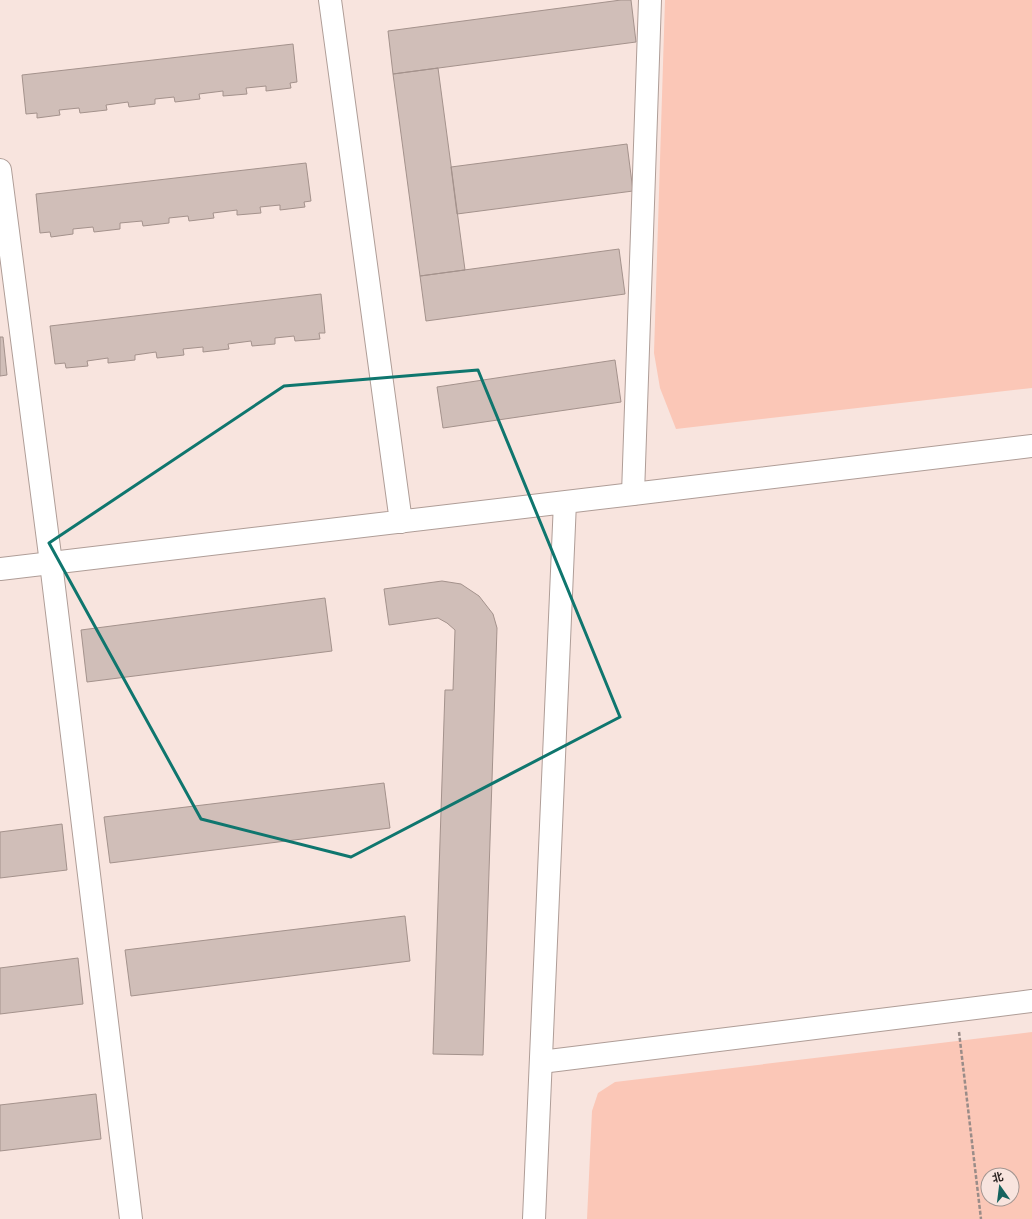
<svg xmlns="http://www.w3.org/2000/svg" width="1032" height="1219" font-family="Quicksand,'Noto Sans SC',sans-serif">
  <style>
    .green { fill: #fbc7b7; fill-rule: evenodd }
    .building { fill: #d0beb8; stroke: #a4928c }
    .lines { fill: none; stroke-linecap: round; stroke-linejoin: round }
    .minor-casing { stroke: #af9d97; stroke-width: 24 }
    .tertiary-casing { stroke: #af9d97; stroke-width: 24 }
    .path { stroke: #9a8c88; stroke-width: 2.5; stroke-dasharray: 4 2; stroke-linecap: butt }
    .minor { stroke: #fff; stroke-width: 22 }
    .tertiary { stroke: #fff; stroke-width: 22 }
    .marked { fill: none; stroke: #0f766e; stroke-width: 3; stroke-linejoin: round }
  </style>
  <rect width="100%" height="100%" fill="#f8e4de"/>
  <path class="green" d="M665 0H1032V388L676 429 660 388 654 353Z
    M1032 1032V1219H587L592 1111 598 1093 615 1082ZM988 1175H1012V1199H988Z"/>
  <path class="building" d="M621 0H631L636 42 393 74 388 31Z
    M293 44 297 82 290 83 291 88 266 91V86L246 88 247 94 223 96V91L199 94 200 99 175 102 174 97 155 99V104L129 107 128 102 106 105 107 110 80 113 79 108 59 110 60 115 37 118V113L26 114 22 75Z
    M438 68 465 270 420 276 393 74Z
    M627 144 633 191 457 214 451 167Z
    M306 163 311 201 304 202 305 207 280 210V205L260 207 261 213 237 215V210L213 213 214 218 189 221 188 216 169 218V223L143 226 142 221 120 223V229L94 232 93 227 73 229V234L51 237 50 232 40 233 36 194Z
    M619 249 625 294 426 321 420 276Z
    M321 294 325 333H319L320 339 295 341 294 336 275 338V344L252 346 251 341 228 344 229 349 203 352V347L183 349 184 355 157 358 156 352 135 355V360L108 363V358L87 361 88 366 66 368 65 363 55 364 50 326Z
    M0 337H3L7 375 0 376Z
    M615 360 621 402 443 428 437 387Z
    M442 581 461 584 479 596 493 614 497 628 483 1055 433 1054 445 690H453L455 630 447 623 438 618 389 625 384 589Z
    M325 598 332 651 87 682 81 630Z
    M384 783 390 828 110 863 104 817Z
    M62 824 67 870 0 878V832Z
    M405 916 410 961 131 996 125 950Z
    M78 958 83 1004 0 1014V968Z
    M96 1094 101 1139 0 1151V1105Z"/>
  <g class="lines">
    <g class="minor-casing">
      <path id="minor" d="M0 170 51 563 131 1219
        M633 494 650 0
        M541 1062 1032 1001"/>
    </g>
    <g class="tertiary-casing">
      <path id="tertiary" d="M330 0 401 522
        M0 569 633 494 1032 446
        M534 1219 565 502"/>
    </g>
    <path class="path" d="M959 1032 981 1219"/>
    <use href="#minor" class="minor"/>
    <use href="#tertiary" class="tertiary"/>
  </g>
  <path class="marked" d="M478 370 620 717 351 857 201 819 49 543 284 386Z"/>
  <g transform="translate(1000 1187) rotate(346)"><circle r="19" fill="#f8e4de" stroke="#a49691"/>
  <path d="M0-3L7 15L0 10L-7 15Z" fill="#15635e"/>
  <text y="-6" font-size="11" font-weight="bold" text-anchor="middle" fill="#27201e">北</text>
  </g>
</svg>
